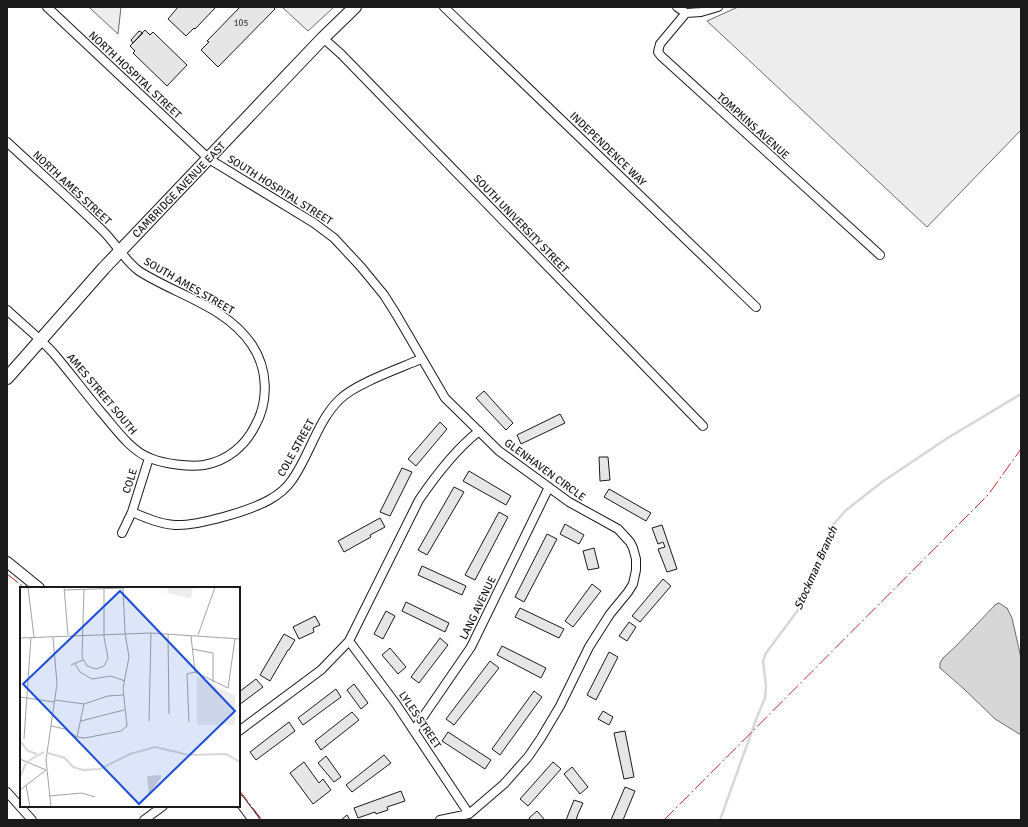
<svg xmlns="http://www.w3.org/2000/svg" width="1028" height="827" font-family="Signika,sans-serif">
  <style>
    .built { fill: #ededed; stroke: #6a6a6a }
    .water { fill: #d7d7d7; stroke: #6a6a6a }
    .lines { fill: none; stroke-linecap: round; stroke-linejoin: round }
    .stream { stroke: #d7d7d7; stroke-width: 2.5 }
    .building { fill: #e6e6e6; stroke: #1a1a1a }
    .minor-casing { stroke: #1a1a1a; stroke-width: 10 }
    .tertiary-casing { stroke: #1a1a1a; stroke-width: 12 }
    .secondary-casing { stroke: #1a1a1a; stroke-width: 14 }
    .minor { stroke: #fff; stroke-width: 8 }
    .tertiary { stroke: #fff; stroke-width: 10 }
    .secondary { stroke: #fff; stroke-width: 12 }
    .power { stroke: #c62828; stroke-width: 1; stroke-dasharray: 14 3 2 3; stroke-linecap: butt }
    .labels { text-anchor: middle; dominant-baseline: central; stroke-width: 3; stroke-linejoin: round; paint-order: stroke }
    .number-label { font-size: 9px; fill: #4d4d4d }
    .street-label { font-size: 11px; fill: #1a1a1a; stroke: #fff }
    .water-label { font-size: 12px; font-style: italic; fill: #1a1a1a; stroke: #fff }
    .inset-river { fill: none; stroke: #d7d7d7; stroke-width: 2 }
    .inset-road { fill: none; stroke: #a3a3a3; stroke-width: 1 }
    .view { fill: #1d4ed8; fill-opacity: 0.15; stroke: #1d4ed8; stroke-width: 2 }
    .inset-edge { fill: none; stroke: #1a1a1a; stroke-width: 2 }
  </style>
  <rect width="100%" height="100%" fill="#fff"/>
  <path class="built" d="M89 7H121L118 34 93 11Z
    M282 7H334L308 31Z
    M738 7H1021V130L927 227 707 21Z"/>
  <path class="water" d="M999 603 1007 608 1012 618 1021 658V735L995 719 964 689 940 668V663L943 658 955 647 996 604Z"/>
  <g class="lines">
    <path class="stream" d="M720 820 757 717 765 698 766 686 763 661 766 653 798 610 833 525 845 511 882 482 946 439 1021 394"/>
  </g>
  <path class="building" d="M178 7H216L195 29 194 28 186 36 168 19Z
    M240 7H273L275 9 218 67 201 50 209 42 207 41Z
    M145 30 150 35 153 32 187 65 167 86 133 53 135 51 130 46Z
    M139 31 143 33 133 43 131 40Z
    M484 391 513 423 506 430 476 398Z
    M560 414 565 423 521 444 517 435Z
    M440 422 447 429 416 466 408 459Z
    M599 457H608L610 480 600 481Z
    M402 468 412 472 390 516 380 512Z
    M469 471 511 496 506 505 463 481Z
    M454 487 464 492 427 555 418 550Z
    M609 489 651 513 646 521 604 497Z
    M499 512 508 517 475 580 465 575Z
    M380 518 385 527 370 535 371 537 344 552 338 541Z
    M565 524 584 535 579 544 560 534Z
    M662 525 677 569 667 572 658 549 665 547 663 542 658 544 652 528Z
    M547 534 557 539 524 602 515 597Z
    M594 548 599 568 588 570 583 551Z
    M422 566 466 586 462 595 418 575Z
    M663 579 671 586 640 622 632 616Z
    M592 584 601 591 573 627 565 621Z
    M406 602 449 623 445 632 402 611Z
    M520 608 564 629 559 638 515 617Z
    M386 611 395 616 383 639 374 634Z
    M315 616 320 625 313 628 314 632 299 639 293 627Z
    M629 622 636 627 627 641 619 636Z
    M284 634 295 640 289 650H288L270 681 260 675Z
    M440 638 448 645 419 683 411 677Z
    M502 646 546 668 541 678 497 655Z
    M390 648 406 667 398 674 382 655Z
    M609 652 618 657 596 700 587 695Z
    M490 661 499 668 454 725 446 719Z
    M256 679 263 687 239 705V692Z
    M354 684 368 703 361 709 347 690Z
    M336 689 341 697 303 725 298 718Z
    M534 691 542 697 500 755 492 749Z
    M603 711 613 717 609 725 598 719Z
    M352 712 359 720 321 750 315 741Z
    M289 722 295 731 256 760 250 752Z
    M625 731 634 777 624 779 614 733Z
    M448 732 491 760 485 769 442 741Z
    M384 755 391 763 352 792 346 785Z
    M326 756 341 777 334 782 318 763Z
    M304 762 319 783 323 779 331 790 313 804 290 773Z
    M553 762 561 769 528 806 520 799Z
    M572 767 588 787 580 794 564 774Z
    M625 787 635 791 623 820H611Z
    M401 791 405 801 387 807 388 810 376 814 375 812 358 818 354 808Z
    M574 800 583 803 578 814 576 820H566Z
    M537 811 545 820H530L529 818Z
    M347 815 350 820H341Z"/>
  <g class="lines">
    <g class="minor-casing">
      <path id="minor" d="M47 7 209 159 314 223 334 238 361 267 384 295 396 314 445 398 499 451 569 502 618 529 630 542 633 548 636 559V570L633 584 628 592 610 614 589 647 560 706 541 738 528 757 504 784 469 814 440 820
        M444 7 756 307
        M677 7 686 13
        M686 13 660 44 658 52 661 56 880 255
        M686 13 701 12 718 7
        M323 38 341 54 703 426
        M7 142C39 172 73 201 104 232 115 243 127 263 139 271 176 295 226 306 252 345 268 369 269 401 255 426 245 446 227 461 204 465 189 467 164 464 150 458 131 451 115 428 102 413 86 394 71 374 55 355 41 339 23 325 7 310
        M132 512C146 518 160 524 175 525 198 526 249 511 269 500 278 495 286 489 292 480 310 455 317 421 340 399 357 383 398 369 421 359
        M122 533 132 512 149 458
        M349 641 396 704 469 814
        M414 730 471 647 549 487
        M239 731 321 670 349 641 419 500C436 475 455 450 479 431
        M7 792 32 820
        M144 820 163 806"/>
    </g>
    <g class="tertiary-casing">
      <path id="tertiary" d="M7 562 39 588
        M239 800 254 820"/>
    </g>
    <g class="secondary-casing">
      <path id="secondary" d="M7 378 104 268 323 38 355 7"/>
    </g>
    <use href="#minor" class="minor"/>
    <use href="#tertiary" class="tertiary"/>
    <use href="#secondary" class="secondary"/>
    <path class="power" d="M7 574 25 588
      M239 790 262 820
      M664 820 988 495 1021 449"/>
  </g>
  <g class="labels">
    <g class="number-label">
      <text x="241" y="23">105</text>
    </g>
    <g class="street-label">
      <text transform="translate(135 75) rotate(43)">NORTH HOSPITAL STREET</text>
      <text transform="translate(753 126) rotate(42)">TOMPKINS AVENUE</text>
      <text transform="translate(608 149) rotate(44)">INDEPENDENCE WAY</text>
      <text transform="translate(72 188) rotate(43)">NORTH AMES STREET</text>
      <text transform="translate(179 190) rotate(-46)">CAMBRIDGE AVENUE EAST</text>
      <text transform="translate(280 190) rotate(32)">SOUTH HOSPITAL STREET</text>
      <text transform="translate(521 224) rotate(46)">SOUTH UNIVERSITY STREET</text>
      <text transform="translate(189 286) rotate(30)">SOUTH AMES STREET</text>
      <text transform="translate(102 394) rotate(50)">AMES STREET SOUTH</text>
      <text transform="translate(296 448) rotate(-61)">COLE STREET</text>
      <text transform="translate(545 470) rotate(36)">GLENHAVEN CIRCLE</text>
      <text transform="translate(130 481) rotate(-72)">COLE</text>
      <text transform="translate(478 608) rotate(-64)">LANG AVENUE</text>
      <text transform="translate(420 720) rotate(56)">LYLES STREET</text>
    </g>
    <g class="water-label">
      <text transform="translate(816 568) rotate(-66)">Stockman Branch</text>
    </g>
  </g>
  <g transform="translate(20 587)">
    <rect width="220" height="220" fill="#fff"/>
    <path d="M148 0H173L171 11 147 6ZM177 89 215 109V138H177Z" fill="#ededed"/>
    <path d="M141 188V191L129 207 127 189Z" fill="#d7d7d7"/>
    <path class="inset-river" d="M0 154 8 164 17 167M28 166 45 171 53 180 63 183 80 182 110 167 135 160 169 168 206 167 220 175M8 174 24 165M0 190 6 176"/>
    <path class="inset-road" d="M8 0 14 50M44 0 48 48M64 2 62 70 67 79 76 82 84 79 88 71 84 50V2M44 3 104 1M148 47 149 127M178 48 195 0M171 49 175 85M0 51 131 46 220 52M172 62 193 66V95M55 77 60 85 72 92 91 89 105 94M51 78 63 73M175 85 208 101 215 52M0 110 34 115M35 113 64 117 88 109 103 108M61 134 104 123M129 134 131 46M169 135 167 87 175 85M31 139 45 142 57 150 65 151 101 144 107 139 103 101 109 70 105 46 103 0M57 150 64 117M4 152 11 50M0 172 26 183 0 203M6 198 10 220M29 209 62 206 75 210M31 220 26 173 37 97 33 50"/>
    <path class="view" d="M100 4 215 124 119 217 3 97Z"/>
    <rect width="220" height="220" class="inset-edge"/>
  </g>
  <rect width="1028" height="827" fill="none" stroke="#1a1a1a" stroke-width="16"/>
</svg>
